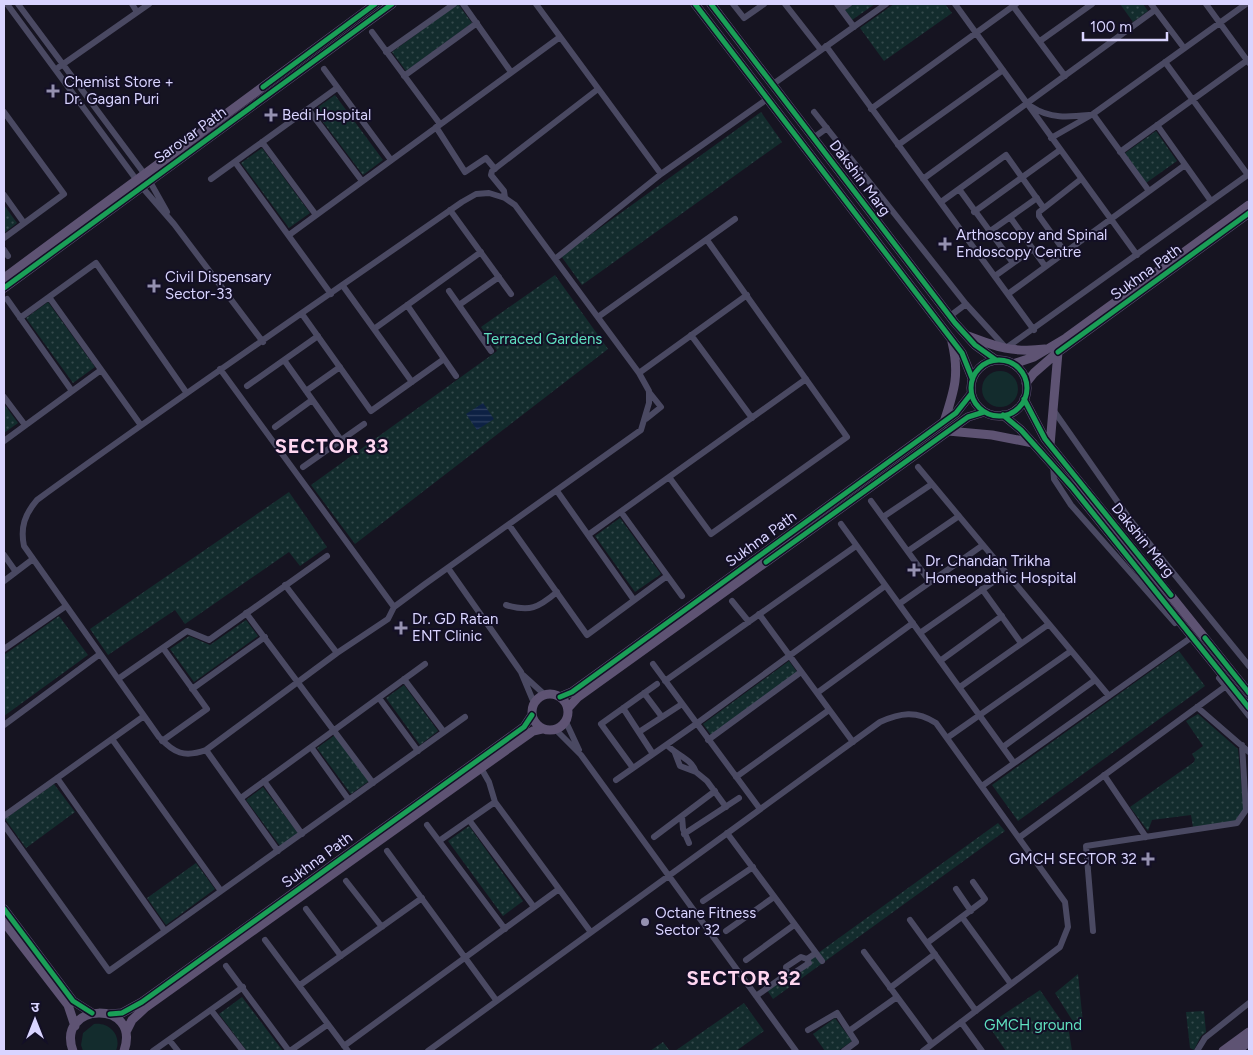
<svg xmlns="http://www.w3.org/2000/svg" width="1253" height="1055" font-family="Figtree,'Noto Sans Devanagari',sans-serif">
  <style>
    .park { fill: url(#park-dots) }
    .garden { fill: #132c2d }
    .water { fill: url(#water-rules) }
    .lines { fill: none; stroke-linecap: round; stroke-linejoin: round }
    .minor { stroke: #4a4962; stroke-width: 6 }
    .major { stroke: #5e5373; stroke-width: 9 }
    .cycleway-casing { stroke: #130f26; stroke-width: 8 }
    .cycleway { stroke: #1a9f57; stroke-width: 5 }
    .poi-dot { fill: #9591b1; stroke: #130f26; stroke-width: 2 }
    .labels { text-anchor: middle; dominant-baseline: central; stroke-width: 4; stroke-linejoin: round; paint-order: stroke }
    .poi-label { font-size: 15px; fill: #d9d4ff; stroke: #130f26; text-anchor: start }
    .street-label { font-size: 15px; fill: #d9d4ff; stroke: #130f26 }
    .park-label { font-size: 15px; fill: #5fe0c0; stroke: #130f26 }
    .district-label { font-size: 20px; font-weight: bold; letter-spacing: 1px; fill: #ffd6f0; stroke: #130f26 }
  </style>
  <defs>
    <pattern id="park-dots" width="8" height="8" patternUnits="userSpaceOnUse" patternTransform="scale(1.25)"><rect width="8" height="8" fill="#132c2d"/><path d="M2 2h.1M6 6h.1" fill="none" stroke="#354a4c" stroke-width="1.8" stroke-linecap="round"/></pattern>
    <pattern id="water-rules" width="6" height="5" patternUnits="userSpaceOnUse" patternTransform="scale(1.25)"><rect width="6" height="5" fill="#0d2144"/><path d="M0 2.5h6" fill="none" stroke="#304060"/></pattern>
  </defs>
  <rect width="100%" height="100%" fill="#161421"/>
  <path class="park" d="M458 4 472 23 406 71 392 52Z
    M854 4H875L852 20 845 10Z
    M894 4H945L952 13 884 61 860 28Z
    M1120 4H1143L1148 11 1133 22Z
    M335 95 383 160 363 175 314 110Z
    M761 112 782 142 582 285 561 256Z
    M1156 131 1177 161 1146 183 1125 153Z
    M262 148 310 213 289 228 241 163Z
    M4 205 17 223 4 233Z
    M555 275 608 349 355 544 311 485 497 351 481 327Z
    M48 302 95 367 73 383 26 318Z
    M4 404 18 423 4 433Z
    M289 492 327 547 300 566 289 552 185 624 175 610 108 655 90 629Z
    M620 518 661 574 635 592 595 536Z
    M59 616 88 655 4 716V655Z
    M246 620 258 636 194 682 170 649 189 636 210 645Z
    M1179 651 1205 686 1018 821 992 785Z
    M789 661 797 672 711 735 703 724Z
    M404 685 438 731 420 745 386 698Z
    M1198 714 1238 749 1244 809 1236 821 1193 827 1191 815 1152 820 1148 831 1130 807 1194 762 1195 759 1192 754 1203 746 1186 721Z
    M335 735 369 781 351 794 317 748Z
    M54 784 75 812 26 848 5 819Z
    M263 787 298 833 280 846 246 800Z
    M998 823 1005 831 773 999 767 990Z
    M469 826 523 901 503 916 448 841Z
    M196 863 215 889 166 925 147 898Z
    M1078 974 1083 1023H1074L1055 993Z
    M1040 990 1069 1032 1072 1051H1006L988 1025Z
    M242 997 283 1051H247L219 1014Z
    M744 1003 764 1031 736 1051H675Z
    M1204 1011 1206 1032 1201 1036 1194 1050 1190 1048 1186 1012Z
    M835 1018 852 1041 838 1051H825L813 1034Z
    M663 1042 670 1051H650Z"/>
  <path class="garden" d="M982 389a18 18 0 1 1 36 0a18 18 0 1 1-36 0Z
    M94 1024C110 1022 122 1036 116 1051H83L81 1045 83 1033Z"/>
  <path class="water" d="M483 403 494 419 477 430 466 414Z"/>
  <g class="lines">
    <path class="minor" d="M7 4 141 186 174 224 263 342
      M18 4 149 180 167 212
      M132 4 137 12
      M463 4 511 72
      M536 4 661 174
      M733 4 744 18 764 4
      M785 4 821 50
      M837 4 854 27
      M955 4 1137 255
      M1151 4 1184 48
      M1206 4 1249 63
      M1013 6 1065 76
      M841 9 849 4
      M372 32 440 124
      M1040 41 1092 4
      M826 46 1034 330
      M386 52 454 4
      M1165 62 1248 175
      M59 67 149 4
      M324 69 391 160
      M404 76 477 23
      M776 82 886 4
      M1032 107C1050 119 1069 117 1090 115
      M308 109 362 181
      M871 109 1016 4
      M4 112 64 194 4 238
      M814 112 966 304 1006 348 1249 174
      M1093 114 1149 191
      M1157 125 1211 201
      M436 127 465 172 486 158 495 169
      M816 136 827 128
      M1051 138 1093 114 1246 4
      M262 142 316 215
      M898 145 1003 70
      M1120 152 1249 59
      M235 162 331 294
      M211 179 337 88
      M923 179 1155 10
      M959 189 1013 263
      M489 193 505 198 515 205 639 373 649 391V403L641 430 425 584 394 607 388 619 337 653 206 750C184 758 174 753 159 737L24 546C20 527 25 514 37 500 177 398 320 301 462 202L476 194Z
      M4 195 24 223
      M505 198 504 191 491 175 492 171 598 89
      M941 202 1006 155 1043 207
      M450 210 511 294
      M974 212 1060 150
      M1010 217 1045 266
      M989 232 1037 198
      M289 235 560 37
      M4 250 8 256
      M1065 252 1039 216V212L1081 179
      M555 259 661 174 763 102
      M995 276 1033 249
      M343 286 412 382
      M449 291 491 351
      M1008 294 1185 165
      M49 297 140 424
      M7 299 72 391
      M407 305 456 376
      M459 305 499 277
      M302 314 371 411 444 359
      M950 316 966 304
      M598 317 735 219
      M20 318 96 263 186 392
      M374 329 481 252
      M691 335 752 418
      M284 360 341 440
      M220 369 394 607
      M639 373 747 295
      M247 386 318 336
      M306 391 340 367
      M4 397 25 425
      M1054 411 1131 521 1249 666
      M646 419 661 407 649 392
      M275 427 312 400
      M4 441 101 370
      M1053 465 1054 479 1071 505 1175 623
      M303 467 364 424
      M918 467 1109 696
      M669 477 711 534 847 437 707 240
      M557 491 634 600
      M871 501 930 582
      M621 512 682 596
      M883 517 932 484
      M841 524 1014 763
      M509 525 587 635 667 576
      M588 535 806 379
      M908 551 959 516
      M4 555 16 572
      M448 568 521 672 534 703
      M4 581 33 559
      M285 585 337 653
      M982 589 1021 643
      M732 601 749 622
      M899 604 983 545
      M506 605C530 612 538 608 557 592
      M246 613 373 783
      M759 614 853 742
      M920 633 1006 573
      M4 649 66 606
      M940 661 1002 616
      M653 664 760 809
      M523 675 545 695
      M1219 678 1249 716
      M118 679 187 631 209 640 327 556
      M404 679 444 732
      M665 681 856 546
      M960 687 1049 624
      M192 689 265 637
      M644 693 662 717
      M817 693 913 623
      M379 698 418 751
      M1197 707 1249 752
      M623 708 653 754
      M566 722 579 750
      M4 725 100 654
      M556 730 581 755 796 1051
      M639 732 682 704
      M947 738 1071 651
      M112 739 221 891
      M708 740 801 672
      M162 741 207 709 163 648
      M667 745C676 755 691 758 696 772
      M311 747 349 800
      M1003 747 1095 680
      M206 750 278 851
      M675 753 680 766 696 772 707 781 726 807
      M481 768 489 782 495 802 590 931
      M633 768 601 724 657 684
      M1104 775 1146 837
      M736 777 829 710
      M57 778 165 931
      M616 780 696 724 885 586
      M264 781 302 834
      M982 786 1189 639
      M241 798 425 664
      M4 816 144 716
      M682 816 683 829 689 843
      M469 820 534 907
      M4 825 109 971 465 717
      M427 825 505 929
      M727 833 822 961
      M684 834 739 798
      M654 837 715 791
      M1020 837 1226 686
      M439 841 495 802
      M387 851 496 1000
      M346 881 382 927
      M956 889 971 911
      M703 901 753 867
      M306 909 341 956
      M962 917 1011 984
      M910 920 976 1011
      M726 931 774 897
      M1093 931 1086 846 1237 823 1246 810 1242 745
      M265 940 348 1051
      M927 943 983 901 985 899 973 882
      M864 952 932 1044
      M746 960 794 925
      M226 966 289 1051
      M787 974 791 975 809 963 807 959
      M300 985 422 898
      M890 988 935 954
      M756 996 787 974 786 967 801 957 807 959 816 953
      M211 1010 243 1051
      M961 1022 982 1051
      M808 1030 837 1013 856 1042 844 1051
      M849 1031 897 997
      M170 1041 178 1051
      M344 1046 559 889
      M153 1051 243 987
      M290 1051 327 1025
      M428 1051 880 722C900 713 916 710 936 723L1065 902 1068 927 1060 947 923 1051
      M1197 1051 1205 1038 1249 1003"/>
    <path class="major" d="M695 4 962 353 972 378
      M711 4 955 323 975 345 996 360
      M4 278 375 4
      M4 288 392 4
      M968 336C997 347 1013 353 1045 349
      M971 388a28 28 0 1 1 56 0a28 28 0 1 1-56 0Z
      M1013 364 1034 357 1066 338 1249 205
      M1026 383 1034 373 1058 352 1249 213
      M1024 399 1045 439 1249 693
      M1003 415 1021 430 1072 487 1249 708
      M944 422C954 391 960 375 952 342
      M948 431 992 435 1033 443
      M1050 445 1058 352
      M532 712a18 18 0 1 1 36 0a18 18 0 1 1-36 0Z
      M560 697 572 692 956 413 971 394
      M568 708 578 697 968 417 984 412
      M4 909 73 1001 92 1013
      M4 922 68 1005 75 1026
      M110 1014 122 1013 142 1002 524 727 532 715
      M126 1032 132 1020 146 1007 533 731 542 729
      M73 1051C55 1002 142 999 124 1051
      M1223 1051 1249 1032
      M1237 1051 1249 1042"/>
    <g class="cycleway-casing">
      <path id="cycleway" d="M695 4 962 353 972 378
        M711 4 955 323 975 345 996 360
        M263 87 375 4
        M4 288 392 4
        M1058 352 1249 213
        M971 388a28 28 0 1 1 56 0a28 28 0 1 1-56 0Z
        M1024 399 1045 439 1171 595
        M1003 415 1021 430 1072 487 1249 708
        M766 562 968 417 984 412
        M1205 638 1249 693
        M560 697 572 692 956 413 971 394
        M4 909 73 1001 92 1013
        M110 1014 122 1013 142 1002 524 727 532 715"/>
    </g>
    <use href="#cycleway" class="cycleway"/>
  </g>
  <g class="poi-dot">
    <path d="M50.5 83.5h5v5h5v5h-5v5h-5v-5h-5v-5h5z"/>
    <path d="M268.5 107.5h5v5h5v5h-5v5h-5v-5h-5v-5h5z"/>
    <path d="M942.5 236.5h5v5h5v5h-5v5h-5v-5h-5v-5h5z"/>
    <path d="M151.5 278.5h5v5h5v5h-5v5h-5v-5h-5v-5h5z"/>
    <path d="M911.5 562.5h5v5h5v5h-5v5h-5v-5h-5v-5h5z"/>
    <path d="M398.5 620.5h5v5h5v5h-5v5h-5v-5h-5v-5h5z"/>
    <path d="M1145.5 851.5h5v5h5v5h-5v5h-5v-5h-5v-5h5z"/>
    <circle cx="645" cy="922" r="5"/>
  </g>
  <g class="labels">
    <g class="poi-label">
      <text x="64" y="82">Chemist Store +<tspan x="64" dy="17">Dr. Gagan Puri</tspan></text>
      <text x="282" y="115">Bedi Hospital</text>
      <text x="956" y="235">Arthoscopy and Spinal<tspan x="956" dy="17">Endoscopy Centre</tspan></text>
      <text x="165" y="277">Civil Dispensary<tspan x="165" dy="17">Sector-33</tspan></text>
      <text x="925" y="561">Dr. Chandan Trikha<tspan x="925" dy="17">Homeopathic Hospital</tspan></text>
      <text x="412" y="619">Dr. GD Ratan<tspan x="412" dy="17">ENT Clinic</tspan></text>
      <text x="1137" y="859" text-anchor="end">GMCH SECTOR 32</text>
      <text x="655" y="913">Octane Fitness<tspan x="655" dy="17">Sector 32</tspan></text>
    </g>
    <g class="street-label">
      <text transform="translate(190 135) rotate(-36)">Sarovar Path</text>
      <text transform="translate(860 178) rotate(53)">Dakshin Marg</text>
      <text transform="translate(1146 272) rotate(-36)">Sukhna Path</text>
      <text transform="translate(761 539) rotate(-36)">Sukhna Path</text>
      <text transform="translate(1143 540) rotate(51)">Dakshin Marg</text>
      <text transform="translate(317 860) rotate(-36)">Sukhna Path</text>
    </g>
    <g class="park-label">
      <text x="543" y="339">Terraced Gardens</text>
      <text x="1033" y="1025">GMCH ground</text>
    </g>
    <g class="district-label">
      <text x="332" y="446">SECTOR 33</text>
      <text x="744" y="978">SECTOR 32</text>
    </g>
  </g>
  <rect width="1253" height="1055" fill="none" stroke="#d9d4ff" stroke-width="10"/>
  <g transform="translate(35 1020)" stroke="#130f26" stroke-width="4" paint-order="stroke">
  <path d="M0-4L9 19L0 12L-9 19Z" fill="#d9d4ff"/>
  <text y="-8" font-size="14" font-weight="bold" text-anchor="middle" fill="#d9d4ff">उ</text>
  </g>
  <path d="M1083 32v8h84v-8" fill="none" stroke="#d9d4ff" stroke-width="2.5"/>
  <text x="1090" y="32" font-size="15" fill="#d9d4ff" stroke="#130f26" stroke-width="4" paint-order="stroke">100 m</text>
</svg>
